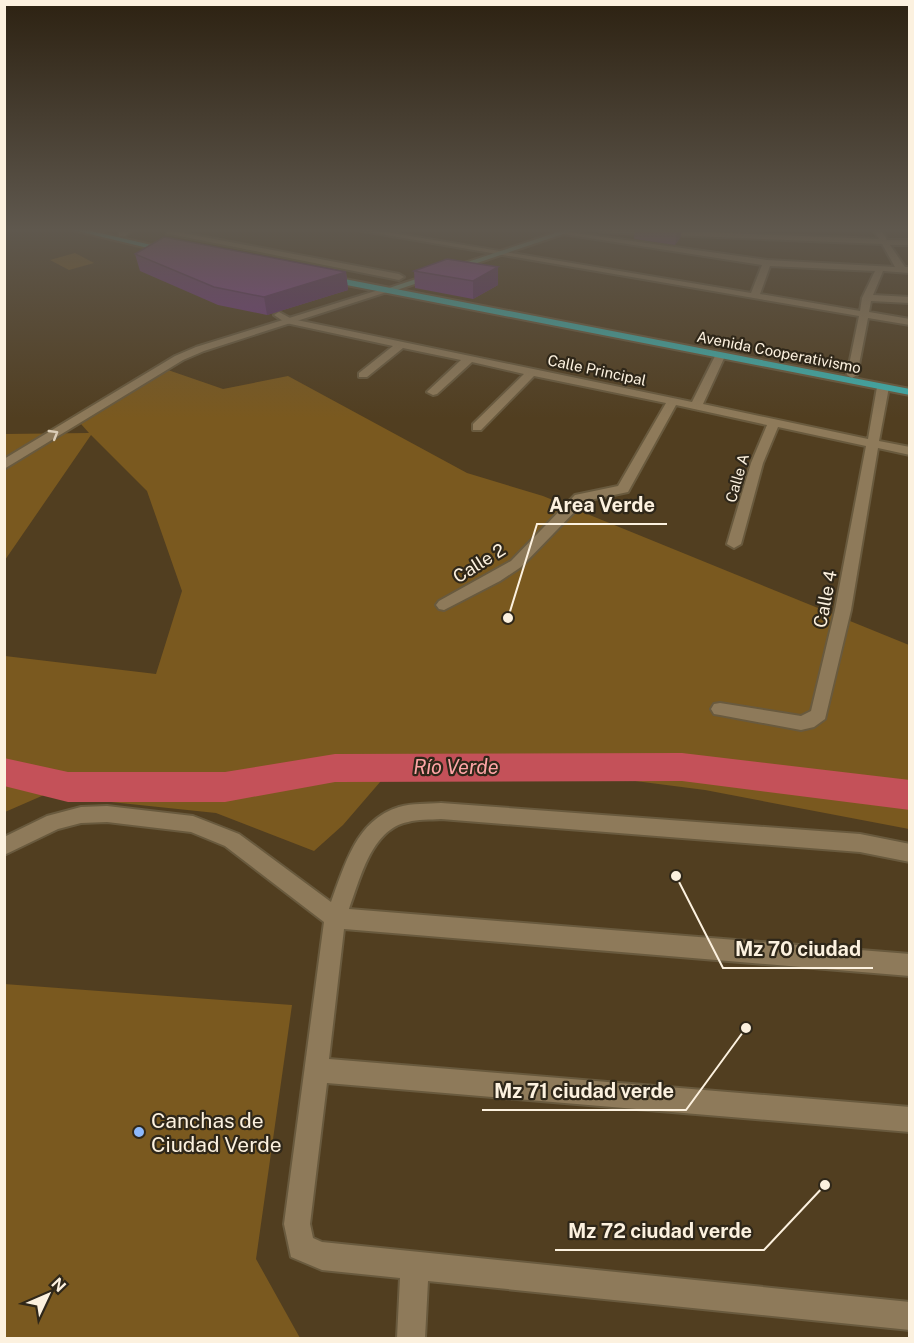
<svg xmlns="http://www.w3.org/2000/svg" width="914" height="1343" font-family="'Public Sans',sans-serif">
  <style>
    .green { fill: #7a591f }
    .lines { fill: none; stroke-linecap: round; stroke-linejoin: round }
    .river { fill: #c45159; fill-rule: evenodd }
    .minor-casing { stroke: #695a3e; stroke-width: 4 }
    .tertiary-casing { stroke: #695a3e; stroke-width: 4 }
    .secondary-casing { stroke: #695a3e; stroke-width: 4 }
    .trunk-casing { stroke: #695a3e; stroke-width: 4 }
    .minor { fill: #8e7a5a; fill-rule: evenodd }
    .tertiary { fill: #8e7a5a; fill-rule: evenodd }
    .secondary { fill: #708e79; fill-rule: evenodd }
    .trunk { fill: #3eafac; fill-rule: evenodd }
    .wall { fill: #733a84 }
    .shaded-wall { fill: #5e2f6b }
    .building { fill: #864399; stroke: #5e2f6b; stroke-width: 1.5 }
    .oneway { stroke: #dbcdb7 }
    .poi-dot { fill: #8db9fc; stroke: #2f2719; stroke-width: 2 }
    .labels { text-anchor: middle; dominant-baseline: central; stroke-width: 4.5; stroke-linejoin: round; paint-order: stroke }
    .far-street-label { font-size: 15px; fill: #fcf1df; stroke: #2f2719 }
    .street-label { font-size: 18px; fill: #fcf1df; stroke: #2f2719 }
    .water-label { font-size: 20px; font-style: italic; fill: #fea5a6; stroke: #2f2719 }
    .near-poi-label { font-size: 21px; fill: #fcf1df; stroke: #2f2719; text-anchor: start }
    .leader { fill: none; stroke: #fcf1df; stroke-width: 2 }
    .callout-dot { fill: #fcf1df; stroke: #2f2719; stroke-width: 2 }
    .callout-label { font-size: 20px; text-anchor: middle; font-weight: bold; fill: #fcf1df; stroke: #2f2719; stroke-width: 4.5; stroke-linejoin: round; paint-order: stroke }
  </style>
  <rect width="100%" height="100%" fill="#513e20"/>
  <path class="green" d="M75 253 94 263 69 270 50 260Z
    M168 370 223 389 288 376 467 473 543 496 909 645V829L705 790 519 766 393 767 343 825 314 851 216 813 44 795 5 812V656L156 674 182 591 147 491 91 435 5 560V434L89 433 81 424Z
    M4 984 292 1005 256 1259 300 1338H5Z"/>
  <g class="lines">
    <path class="river" d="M682 753 910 780V810L682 781 335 782 225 802H68L4 786V758L68 772H225L335 754Z"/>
    <g class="minor-casing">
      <path id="minor" d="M124 230H133L125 236H119V232Z
        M167 230 399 274 404 277 399 280 170 234H167Z
        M357 230H374L751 293 762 265 557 233 561 231 767 260 895 267 882 244 601 232 597 230H651L879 239 873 230H881L887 240H910V245H890L905 267H910V273L883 271 873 295 910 297V303L871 301 869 312 910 319V325L868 318 857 375 852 378 847 375 859 316ZM770 266 875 271 862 298 860 311 760 294Z
        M279 312 292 319 692 402 715 356 720 353 725 356 703 404 868 439 877 387 879 385H887L889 387 879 441 910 447V455L878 448 851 610 825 719 814 727 801 730 720 715 714 714 711 709 714 704 720 703 801 716 811 711 835 610 866 446 778 427 763 463 741 544 734 548 727 544 751 463 767 425 676 405 628 492 585 501 521 567 500 581 444 610 439 609 436 605 439 601 511 561 575 495 618 486 666 403 534 376 481 430H473V424L524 374 472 362 437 394 433 395 427 392 429 390 461 360 403 348 367 377H359V373L393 346 286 323 274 315Z
        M441 803 860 834 910 844V862L860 852 441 819C430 820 418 819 408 822 371 829 360 880 349 909L910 954V976L344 929 329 1059 910 1107V1132L327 1083 310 1224 313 1238 322 1242 910 1302V1330L428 1281 425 1338H397L400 1278 322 1270 291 1257 284 1224 324 922 225 846 191 832 107 822 81 823 58 829 4 855V837L47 816 81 807 107 806 193 816 239 834 331 902C345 865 356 820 399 807 412 803 428 804 441 803Z"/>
    </g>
    <g class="tertiary-casing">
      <path id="tertiary" d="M385 288 393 290 204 351 183 360 4 469V459L175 356 196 347Z"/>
    </g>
    <g class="secondary-casing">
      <path id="secondary" d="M564 230H575L391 292 383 290Z"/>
    </g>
    <g class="trunk-casing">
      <path id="trunk" d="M73 230H87L173 250 169 253Z
        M324 275 910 389V395L321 280V276Z"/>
    </g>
    <use href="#minor" class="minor"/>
    <use href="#tertiary" class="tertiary"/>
    <use href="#secondary" class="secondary"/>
    <use href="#trunk" class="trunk"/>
  </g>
  <path class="wall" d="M635 230H682L680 238 675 245 634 239Z
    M135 254 346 272 348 290 267 315 218 305 140 271Z
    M414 271 498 285 473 299 415 288Z"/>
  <path class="shaded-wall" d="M679 230H682L680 238 675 245 677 232Z
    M498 267V285L473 299V281Z
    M346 272 348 290 267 315 264 297Z"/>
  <path class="building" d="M658 230H679L677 232Z
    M164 237 346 272 264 297 214 287 135 254Z
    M447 259 498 267 473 281 414 271Z"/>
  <defs><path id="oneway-chevron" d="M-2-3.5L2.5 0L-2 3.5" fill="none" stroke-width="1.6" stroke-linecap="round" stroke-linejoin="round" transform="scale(1.5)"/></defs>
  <use class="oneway" href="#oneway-chevron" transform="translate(54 434) rotate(-31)"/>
  <linearGradient id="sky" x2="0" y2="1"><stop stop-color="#2d2212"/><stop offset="0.55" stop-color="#5f584e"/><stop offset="1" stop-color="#5f584e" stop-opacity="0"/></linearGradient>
  <rect width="914" height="418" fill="url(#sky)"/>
  <circle class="poi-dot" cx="139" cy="1132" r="6"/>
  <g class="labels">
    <g class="far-street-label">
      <text transform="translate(779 352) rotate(11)">Avenida Cooperativismo</text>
      <text transform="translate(597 370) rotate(12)">Calle Principal</text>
      <text transform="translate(737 478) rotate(-74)">Calle A</text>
    </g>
    <g class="street-label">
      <text transform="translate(479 563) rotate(-32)">Calle 2</text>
      <text transform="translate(825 599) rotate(-79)">Calle 4</text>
    </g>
    <g class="water-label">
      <text x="456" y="767">Río Verde</text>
    </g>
    <g class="near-poi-label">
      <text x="151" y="1120">Canchas de<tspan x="151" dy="24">Ciudad Verde</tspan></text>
    </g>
  </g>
  <path class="leader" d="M508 618L537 524H667M676 876L723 968H873M746 1028L686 1110H482M825 1185L764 1250H555"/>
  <g class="callout-dot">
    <circle cx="508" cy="618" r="6"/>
    <circle cx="676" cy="876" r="6"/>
    <circle cx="746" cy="1028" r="6"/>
    <circle cx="825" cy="1185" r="6"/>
  </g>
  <g class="callout-label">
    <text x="602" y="512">Area Verde</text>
    <text x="798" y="956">Mz 70 ciudad</text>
    <text x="584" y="1098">Mz 71 ciudad verde</text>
    <text x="660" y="1238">Mz 72 ciudad verde</text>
  </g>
  <rect width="914" height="1343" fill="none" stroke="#fcf1df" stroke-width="12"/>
  <g transform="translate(48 1295) rotate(46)" stroke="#2f2719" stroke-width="4.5" paint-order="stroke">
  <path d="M0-4.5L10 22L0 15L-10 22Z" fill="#fcf1df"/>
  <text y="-9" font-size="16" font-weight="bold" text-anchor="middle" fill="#fcf1df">N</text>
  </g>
</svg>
